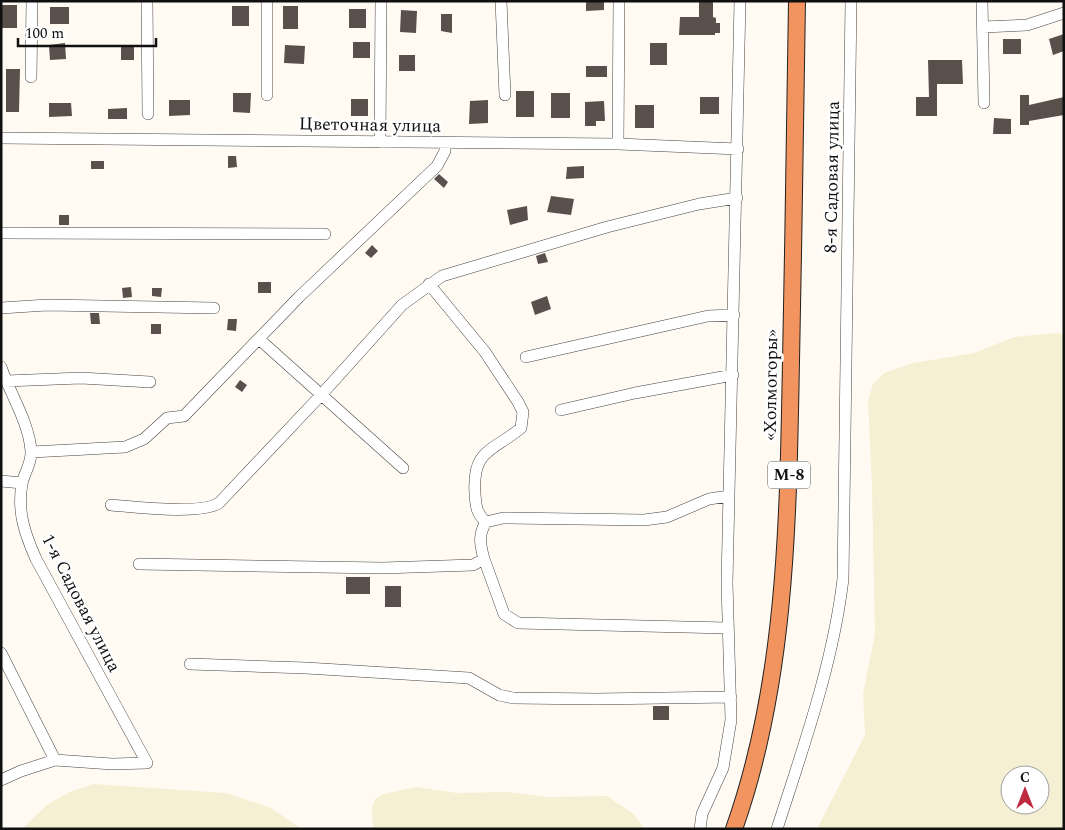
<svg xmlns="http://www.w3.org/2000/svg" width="1065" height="830" font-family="Spectral,serif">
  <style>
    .farmland { fill: #f5efd3; fill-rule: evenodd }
    .building { fill: #59504c }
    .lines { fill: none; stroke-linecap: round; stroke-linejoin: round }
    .minor-casing { stroke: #434343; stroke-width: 12 }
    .highway-casing { stroke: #212121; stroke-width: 18 }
    .minor { stroke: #fff; stroke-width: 11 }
    .highway { stroke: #f1945f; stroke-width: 16 }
    .labels { text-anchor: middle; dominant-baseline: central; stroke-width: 5; stroke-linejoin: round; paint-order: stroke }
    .shield { fill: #fff; stroke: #585858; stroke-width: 1 }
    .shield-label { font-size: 16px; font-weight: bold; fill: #101010 }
    .street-label { font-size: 18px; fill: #101010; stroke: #fff }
  </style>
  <rect width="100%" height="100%" fill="#fffbf3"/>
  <path class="farmland" d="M1058 333 1064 335V829H817L865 735 863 693 875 634 872 487 868 401 873 384 884 373 913 363 974 353 1014 337ZM1010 775H1040V805H1010Z
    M94 784 226 793 271 808 302 829H22L48 804 72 791Z
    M416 787 457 793 507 792 548 797 607 796 635 815 644 829H373L372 807 375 799 383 794Z"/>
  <path class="building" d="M586 1H604V10L586 11Z
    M699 1H713V17L716 18V23H720V33H715V35H679L680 17H699Z
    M2 5H17V28H2Z
    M232 6H249V26H232Z
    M283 6H298V29H283Z
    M50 7H69V24H50Z
    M349 9H366V28H349Z
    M401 10 417 11 416 33 400 32Z
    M441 14H452V33L441 31Z
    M1064 34V51L1053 55 1049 39Z
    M1003 39H1021V54H1003Z
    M353 42H370V58H353Z
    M65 43 66 59 50 60 49 45Z
    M650 43H667V65H650Z
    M285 45 305 46 304 64 284 63Z
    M121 46H134V60H121Z
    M399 55H415V71H399Z
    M928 60H962L963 84H937V116H916V97H929Z
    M586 66H607V77H586Z
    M6 69H20L19 112H6Z
    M516 91H534V117H516Z
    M233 93H251L250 113 233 112Z
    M551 93H570V118H551Z
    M1020 95H1029V105L1064 97V115L1029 121V125H1020Z
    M700 97H719V114H700Z
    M351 99H368V116H351Z
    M169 100H190V115L169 116Z
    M488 100V123L469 124 470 101Z
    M604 101 605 121H596V126H585V102Z
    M49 103H71L72 116 49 117Z
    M635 105H654V128H635Z
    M127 108V119H108V109Z
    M994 118 1011 119V134H993Z
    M228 156H236L237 167 228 168Z
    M91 161H104V169H91Z
    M584 166V178L566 179 567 167Z
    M439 174 448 182 444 188 434 179Z
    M551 196 574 199 571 215 547 212Z
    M527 206 528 220 510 225 507 210Z
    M59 215H69V225H59Z
    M372 245 378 251 371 258 365 253Z
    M545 253 548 262 538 264 536 256Z
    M258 282H271V293H258Z
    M131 287 132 297 123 298 122 288Z
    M152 288H162L161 297 152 296Z
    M547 296 551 309 535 315 531 302Z
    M90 313H99L100 324H91Z
    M228 319H237L236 331 227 330Z
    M151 324H161V334H151Z
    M240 380 247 385 242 392 235 387Z
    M346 577H370V594H346Z
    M385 586H401V607H385Z
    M653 706H669V720H653Z"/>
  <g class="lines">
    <g class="minor-casing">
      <path id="minor" d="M147 1 148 114
        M267 1V95
        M501 1 505 95
        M982 1 984 103
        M983 27 1027 25 1064 13
        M31 77 32 1
        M1 138 618 144 738 149
        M380 142 381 1
        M618 144 619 1
        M1 233 325 234
        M429 284 485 352 518 402 523 412 521 428C492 452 472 449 475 494 476 506 476 513 486 522
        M1 308 47 305 214 308
        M259 339 403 468
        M526 357 708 316 734 315
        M1 367C10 394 29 422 31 451 32 463 24 473 22 484 17 512 25 534 36 559L147 763 112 764 55 760 21 771 1 780
        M6 381 81 378 150 382
        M561 410 635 393 733 375
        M32 452 125 447 144 439 167 418 184 416 299 297 437 166 445 151V144
        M1 481 22 483
        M111 505C136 507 200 515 219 503L322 394 402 305 442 276 607 227 699 204 737 198
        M484 559 504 614 518 623 727 628
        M139 564 383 568 473 565 484 559C480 544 478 535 486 522L503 518 644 520 667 517 709 499 729 496
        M1 653 55 760
        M190 664 306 668 469 678 499 695 513 698 597 699 731 697
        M700 829 702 814 723 768 731 720 727 583 740 1
        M777 829C803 748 833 664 843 579L851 1"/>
    </g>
    <g class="highway-casing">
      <path id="highway" d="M734 829C787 680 788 517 791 361 793 241 796 121 797 1"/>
    </g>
    <use href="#minor" class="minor"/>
    <use href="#highway" class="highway"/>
  </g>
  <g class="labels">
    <rect class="shield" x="768" y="461.5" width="42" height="27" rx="4"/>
    <g class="shield-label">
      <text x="789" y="475">М-8</text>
    </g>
    <g class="street-label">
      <text transform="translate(370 125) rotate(1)">Цветочная улица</text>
      <text transform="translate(832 177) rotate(-89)">8-я Садовая улица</text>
      <text transform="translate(771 385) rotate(-89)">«Холмогоры»</text>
      <text transform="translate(81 603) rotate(63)">1-я Садовая улица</text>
    </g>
  </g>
  <rect width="1065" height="830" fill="none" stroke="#101010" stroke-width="5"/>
  <g transform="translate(1025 790)"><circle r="24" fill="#ffffff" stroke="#9f9f9f"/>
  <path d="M0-4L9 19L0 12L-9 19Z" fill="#be2a3f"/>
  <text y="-8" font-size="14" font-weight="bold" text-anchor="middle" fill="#101010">С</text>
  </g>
  <path d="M18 38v8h138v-8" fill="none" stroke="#101010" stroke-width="2.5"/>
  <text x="25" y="38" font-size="15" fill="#101010" stroke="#ffffff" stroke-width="4" paint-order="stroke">100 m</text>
</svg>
